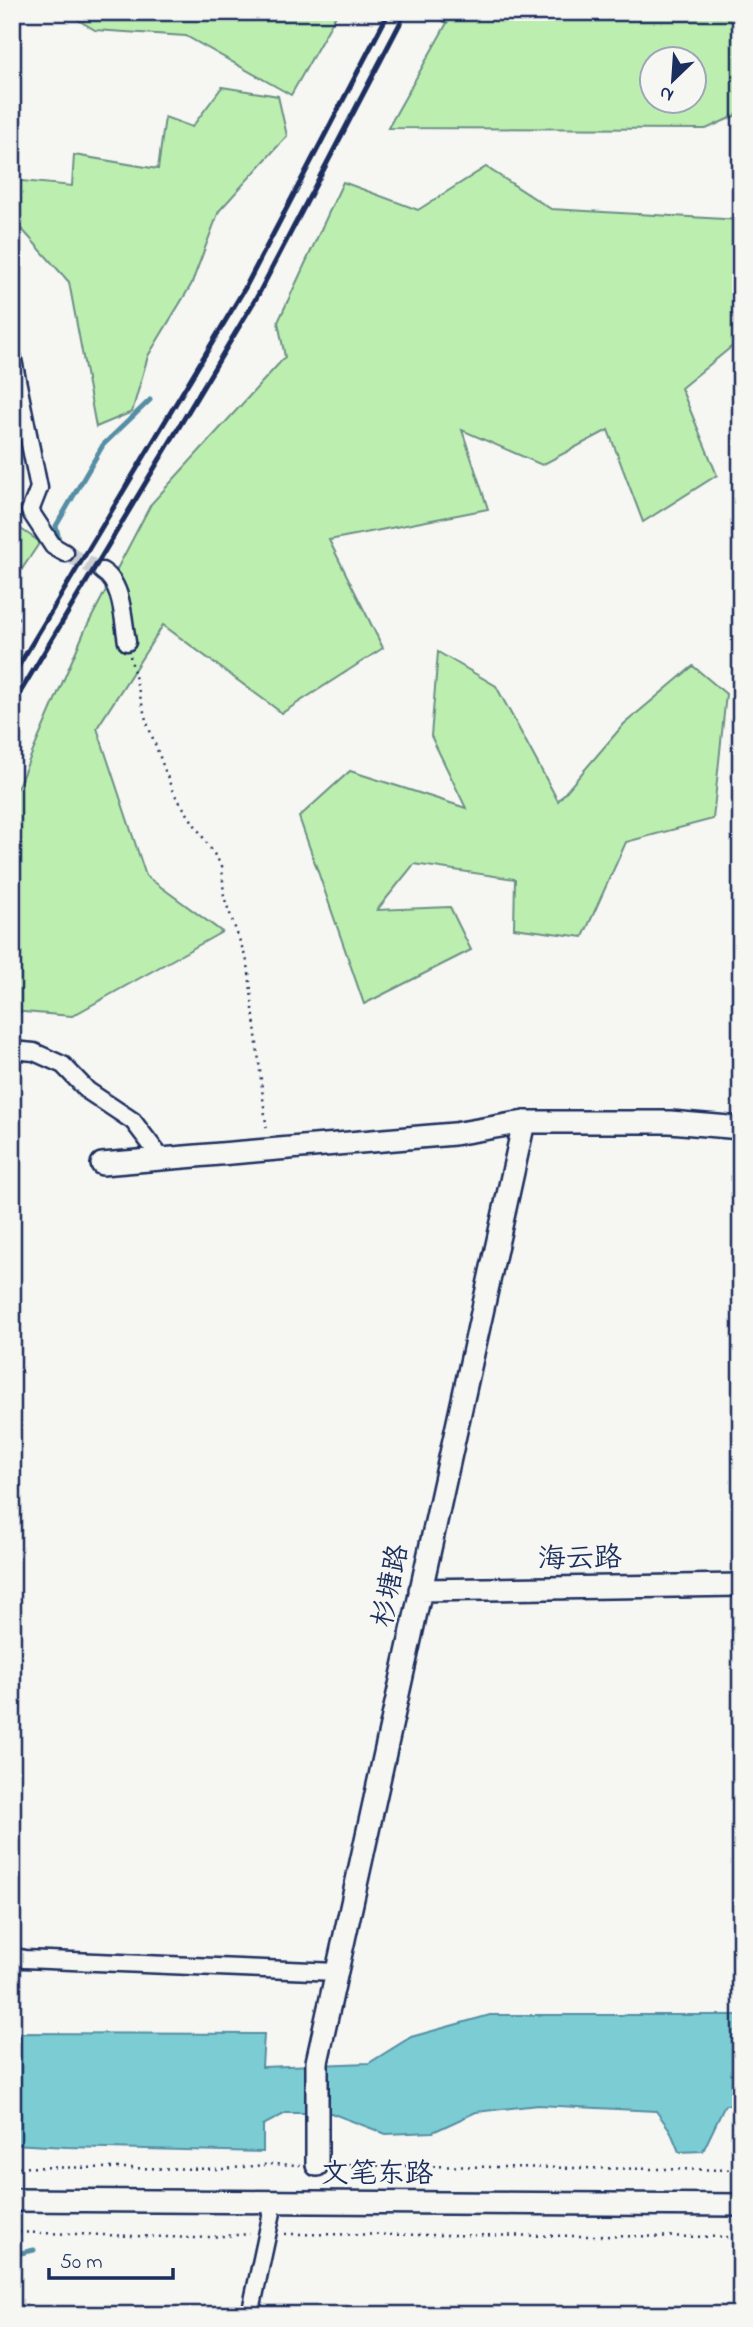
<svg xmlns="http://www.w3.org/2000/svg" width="753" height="2327" font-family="'Indie Flower','LXGW WenKai TC',sans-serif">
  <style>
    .green { fill: #bcefaf; stroke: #6c8f86; stroke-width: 2; fill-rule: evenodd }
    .water { fill: #7bcdd3; stroke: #558ea4; stroke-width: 2 }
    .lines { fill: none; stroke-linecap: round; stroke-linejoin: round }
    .stream { stroke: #558ea4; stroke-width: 5 }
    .street-tunnel { stroke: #caced4; stroke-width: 16; stroke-dasharray: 16 8; stroke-linecap: butt }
    .street-casing { stroke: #1b2f5e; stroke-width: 21 }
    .secondary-casing { stroke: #1b2f5e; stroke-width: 26 }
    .path { stroke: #1b2f5e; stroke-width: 2.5; stroke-dasharray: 2 5; stroke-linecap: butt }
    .street { stroke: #f6f6f2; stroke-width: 16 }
    .secondary { stroke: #f6f6f2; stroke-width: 21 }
    .rail { stroke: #1b2f5e; stroke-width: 5 }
    .labels { text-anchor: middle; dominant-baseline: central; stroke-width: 5; stroke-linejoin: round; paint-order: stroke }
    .street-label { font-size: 28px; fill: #1b2f5e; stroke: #f6f6f2 }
  </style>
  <rect width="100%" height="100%" fill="#f6f6f2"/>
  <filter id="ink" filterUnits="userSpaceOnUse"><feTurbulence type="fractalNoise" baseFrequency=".0143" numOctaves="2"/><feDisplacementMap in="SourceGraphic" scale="14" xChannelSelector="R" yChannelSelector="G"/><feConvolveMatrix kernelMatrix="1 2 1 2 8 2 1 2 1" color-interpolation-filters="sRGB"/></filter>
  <g filter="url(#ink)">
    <path class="green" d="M65 12H338L291 95 186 36 95 30Z
      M426 12H741V113L706 129 388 128 447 23ZM652 60H694V102H652Z
      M222 87 278 96 287 136 219 211 191 285 148 356 132 412 96 427 69 282 12 218V180L72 186 74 155 158 169 165 117 192 127Z
      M486 167 551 209 741 220V339L681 388 717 475 643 522 608 430 542 465 462 430 488 509 329 540 383 648 282 713 163 625 97 728 146 876 222 932 72 1016 12 1011V800L85 630 151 504 285 357 278 322 343 182 418 210Z
      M12 523 40 542 12 584Z
      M438 652 496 686 558 801 624 724 693 666 726 694 713 819 626 842 583 937 514 928 515 879 414 864 377 910 450 907 471 950 364 1004 299 817 350 771 466 808 431 736Z"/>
    <path class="water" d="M490 2015H741V2105H725L703 2151 679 2152 670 2130 656 2111 538 2105 476 2112 433 2132 386 2134 331 2113H286L263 2125V2152L67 2147 12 2144V2033L264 2034 262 2067 369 2063 411 2037Z"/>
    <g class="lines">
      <path class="stream" d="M60 545 56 526 103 445 150 400
        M12 626 17 618
        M12 2255 34 2250"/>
      <path class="street-tunnel" d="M65 553 102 571"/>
      <g class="street-casing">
        <path id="street" d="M12 355 39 488 30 511 53 546 65 553
          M102 571C123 583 123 620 127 642
          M12 1050 34 1052 63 1065 88 1091 133 1121 162 1159
          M12 1956 24 1959 337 1972
          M250 2315 274 2203"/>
      </g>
      <g class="secondary-casing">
        <path id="secondary" d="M102 1164 454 1134 524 1122H670L741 1128
          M420 1590 741 1585
          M317 2165V2062L524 1122
          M12 2200 741 2205"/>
      </g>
      <path class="path" d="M12 618 16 614
        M130 656 146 720 173 792 222 866 224 897 248 964 267 1133
        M335 2165 741 2170
        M12 2167 224 2169 273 2164 300 2165
        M12 2232 196 2238 250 2234
        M285 2234 741 2237"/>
      <use href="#street" class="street"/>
      <use href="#secondary" class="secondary"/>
      <path class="rail" d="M12 677 245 288 389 12
        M12 706 258 295 406 12"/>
    </g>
  </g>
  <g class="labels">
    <g class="street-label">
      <text transform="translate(580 1560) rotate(-1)">海云路</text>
      <text transform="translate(392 1586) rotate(-78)">杉塘路</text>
      <text x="377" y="2175">文笔东路</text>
    </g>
  </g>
  <rect width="753" height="2327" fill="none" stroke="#f6f6f2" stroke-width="42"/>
  <rect x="21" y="21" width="711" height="2285" fill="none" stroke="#1b2f5e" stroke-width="2.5" filter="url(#ink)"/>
  <g transform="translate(673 80) rotate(205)"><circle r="33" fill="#f6f6f2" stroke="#9ea6b7" stroke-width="2"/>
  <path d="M0-5L12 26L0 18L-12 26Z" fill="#1b2f5e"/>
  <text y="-10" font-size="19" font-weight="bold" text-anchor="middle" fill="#1b2f5e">N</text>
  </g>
  <path d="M49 2268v10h124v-10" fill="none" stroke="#1b2f5e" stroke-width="3.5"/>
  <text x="60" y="2268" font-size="21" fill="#1b2f5e" stroke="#f6f6f2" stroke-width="5" paint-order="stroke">50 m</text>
</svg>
